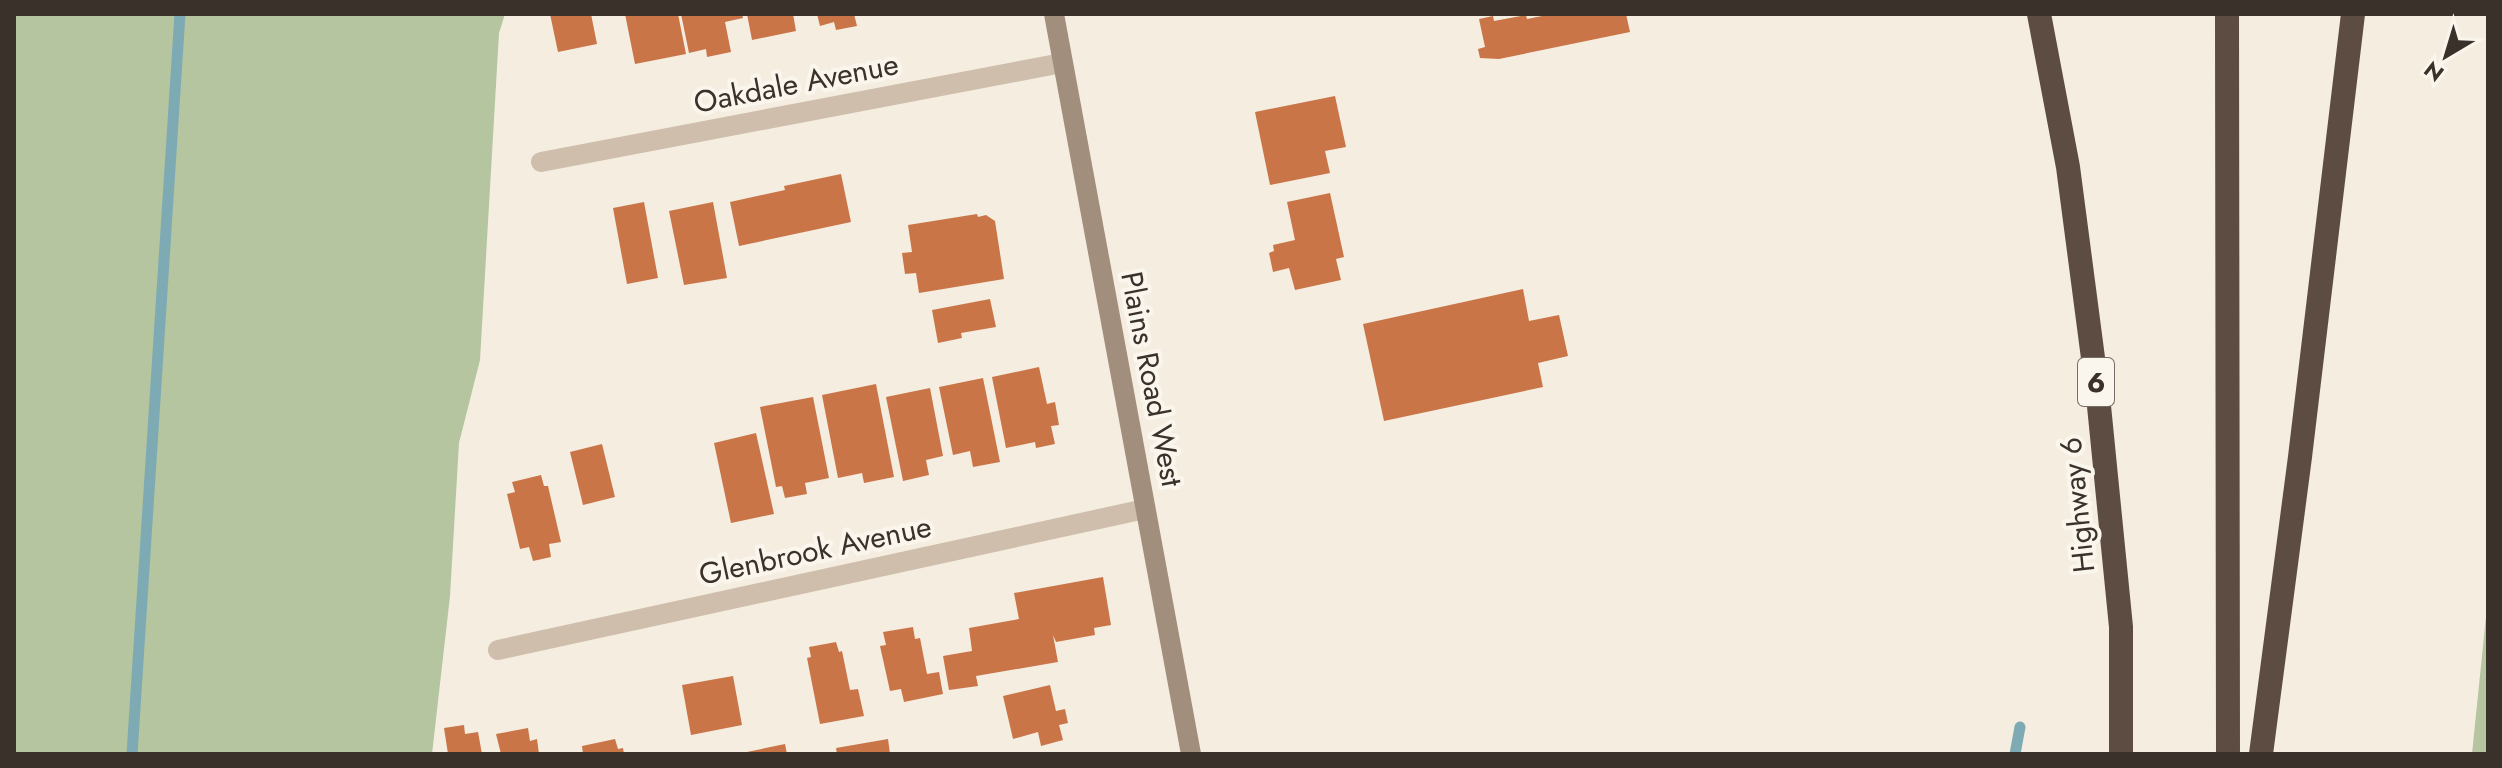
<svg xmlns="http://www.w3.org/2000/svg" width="2502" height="768" font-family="Jost,sans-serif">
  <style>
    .green { fill: #b4c59f }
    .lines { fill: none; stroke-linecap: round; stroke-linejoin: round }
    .stream { stroke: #7eabb3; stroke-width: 11 }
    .building { fill: #ca7548 }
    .street { stroke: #cebeab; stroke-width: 20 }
    .secondary { stroke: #a28e7c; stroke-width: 20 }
    .highway { stroke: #5c4c41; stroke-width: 24 }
    .labels { text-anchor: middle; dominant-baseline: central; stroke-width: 8; stroke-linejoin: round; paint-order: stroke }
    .shield { fill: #fbf6ed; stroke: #756c65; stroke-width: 2 }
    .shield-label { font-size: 28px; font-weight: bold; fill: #3b312b }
    .street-label { font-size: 30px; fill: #3b312b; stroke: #fbf6ed }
  </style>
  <rect width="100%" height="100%" fill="#f4ede0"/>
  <path class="green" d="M14 14H505L499 33 480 360 459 443 450 596 432 754H14Z
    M2488 597V754H2472Z"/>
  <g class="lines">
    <path class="stream" d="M132 754 180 14
      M2015 754 2020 727"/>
  </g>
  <path class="building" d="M550 14H591L597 44 558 52Z
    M625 14H678L686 54 635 64Z
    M681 14H742L743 18 725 22 731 52 707 57 706 49 689 53Z
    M747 14H793L796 31 752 40Z
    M817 14H854L857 26 836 30 834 22 820 26Z
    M1552 14H1626L1630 32 1499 59 1480 58 1478 49 1485 47 1479 19 1493 16 1494 21 1526 15 1527 19Z
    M1335 96 1346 147 1325 151 1330 173 1270 185 1255 112Z
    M841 174 851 222 739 246 730 202 785 190 784 186Z
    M1330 193 1344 257 1336 259 1341 280 1295 290 1289 268 1273 272 1269 253 1274 251 1273 245 1295 240 1287 202Z
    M644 202 658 278 627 284 613 208Z
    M713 202 727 278 684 285 669 211Z
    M977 214 978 217 986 215 995 221 1004 279 919 293 916 273 905 274 902 253 912 252 908 225Z
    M1523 289 1529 321 1559 315 1568 356 1538 363 1543 387 1384 421 1363 324Z
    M990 299 996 327 961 333 962 338 938 343 932 310Z
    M1039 367 1047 404 1055 402 1059 425 1051 426 1055 444 1036 448 1035 442 1006 448 992 377Z
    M983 378 1000 462 973 467 970 451 953 455 939 387Z
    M876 384 894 477 864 483 862 473 838 478 822 395Z
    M930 388 943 456 926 460 929 475 903 481 886 397Z
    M813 397 829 478 805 483 807 494 785 498 782 486 776 487 760 407Z
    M756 433 774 514 731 523 714 443Z
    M602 444 615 497 583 505 570 452Z
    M541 475 544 486H548L561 542 549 544 551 557 533 561 529 547 520 549 507 494 515 492 512 482Z
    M1103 577 1111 625 1094 628 1095 635 1056 642 1053 635 1058 662 976 676 978 686 949 690 943 656 972 651 969 628 1019 619 1014 593Z
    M913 627 915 639 920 638 927 674 939 672 943 694 904 702 901 689 890 691 880 646 886 645 883 632Z
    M836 642 839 652 842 651 850 690 858 689 864 716 820 724 807 658 811 657 809 647Z
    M733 676 742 725 691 735 682 685Z
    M1050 685 1056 711 1065 709 1068 723 1059 725 1063 740 1041 746 1038 732 1013 739 1003 696Z
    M464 725 465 734 478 732 482 754H448L444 728Z
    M528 728 530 741 537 739 539 754H501L496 734Z
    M615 739 618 749 623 748 624 754H583L582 746Z
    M888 739 890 754H837L836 748Z
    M785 744 787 754H742V753Z"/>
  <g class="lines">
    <path class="street" d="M541 162 1062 63
      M498 650 1145 509"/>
    <path class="secondary" d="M1054 14 1191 754"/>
    <path class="highway" d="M2039 14 2068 167 2098 396 2121 627V754
      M2227 14 2228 754
      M2261 754 2300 457 2353 14"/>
  </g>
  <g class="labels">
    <rect class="shield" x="2078" y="358" width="36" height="48" rx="6"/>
    <g class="shield-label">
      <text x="2096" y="382">6</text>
    </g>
    <g class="street-label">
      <text transform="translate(796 83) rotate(-11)">Oakdale Avenue</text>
      <text transform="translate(1152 379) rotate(79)">Plains Road West</text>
      <text transform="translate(2077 505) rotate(-96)">Highway 6</text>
      <text transform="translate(815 550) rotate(-12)">Glenbrook Avenue</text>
    </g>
  </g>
  <rect width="2502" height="768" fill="none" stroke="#3b312b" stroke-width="32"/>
  <g transform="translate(2446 56) rotate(218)" stroke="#fbf6ed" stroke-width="6" paint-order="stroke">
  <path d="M0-6L14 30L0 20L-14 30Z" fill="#3b312b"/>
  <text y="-12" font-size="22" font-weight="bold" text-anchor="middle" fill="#3b312b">N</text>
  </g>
</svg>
